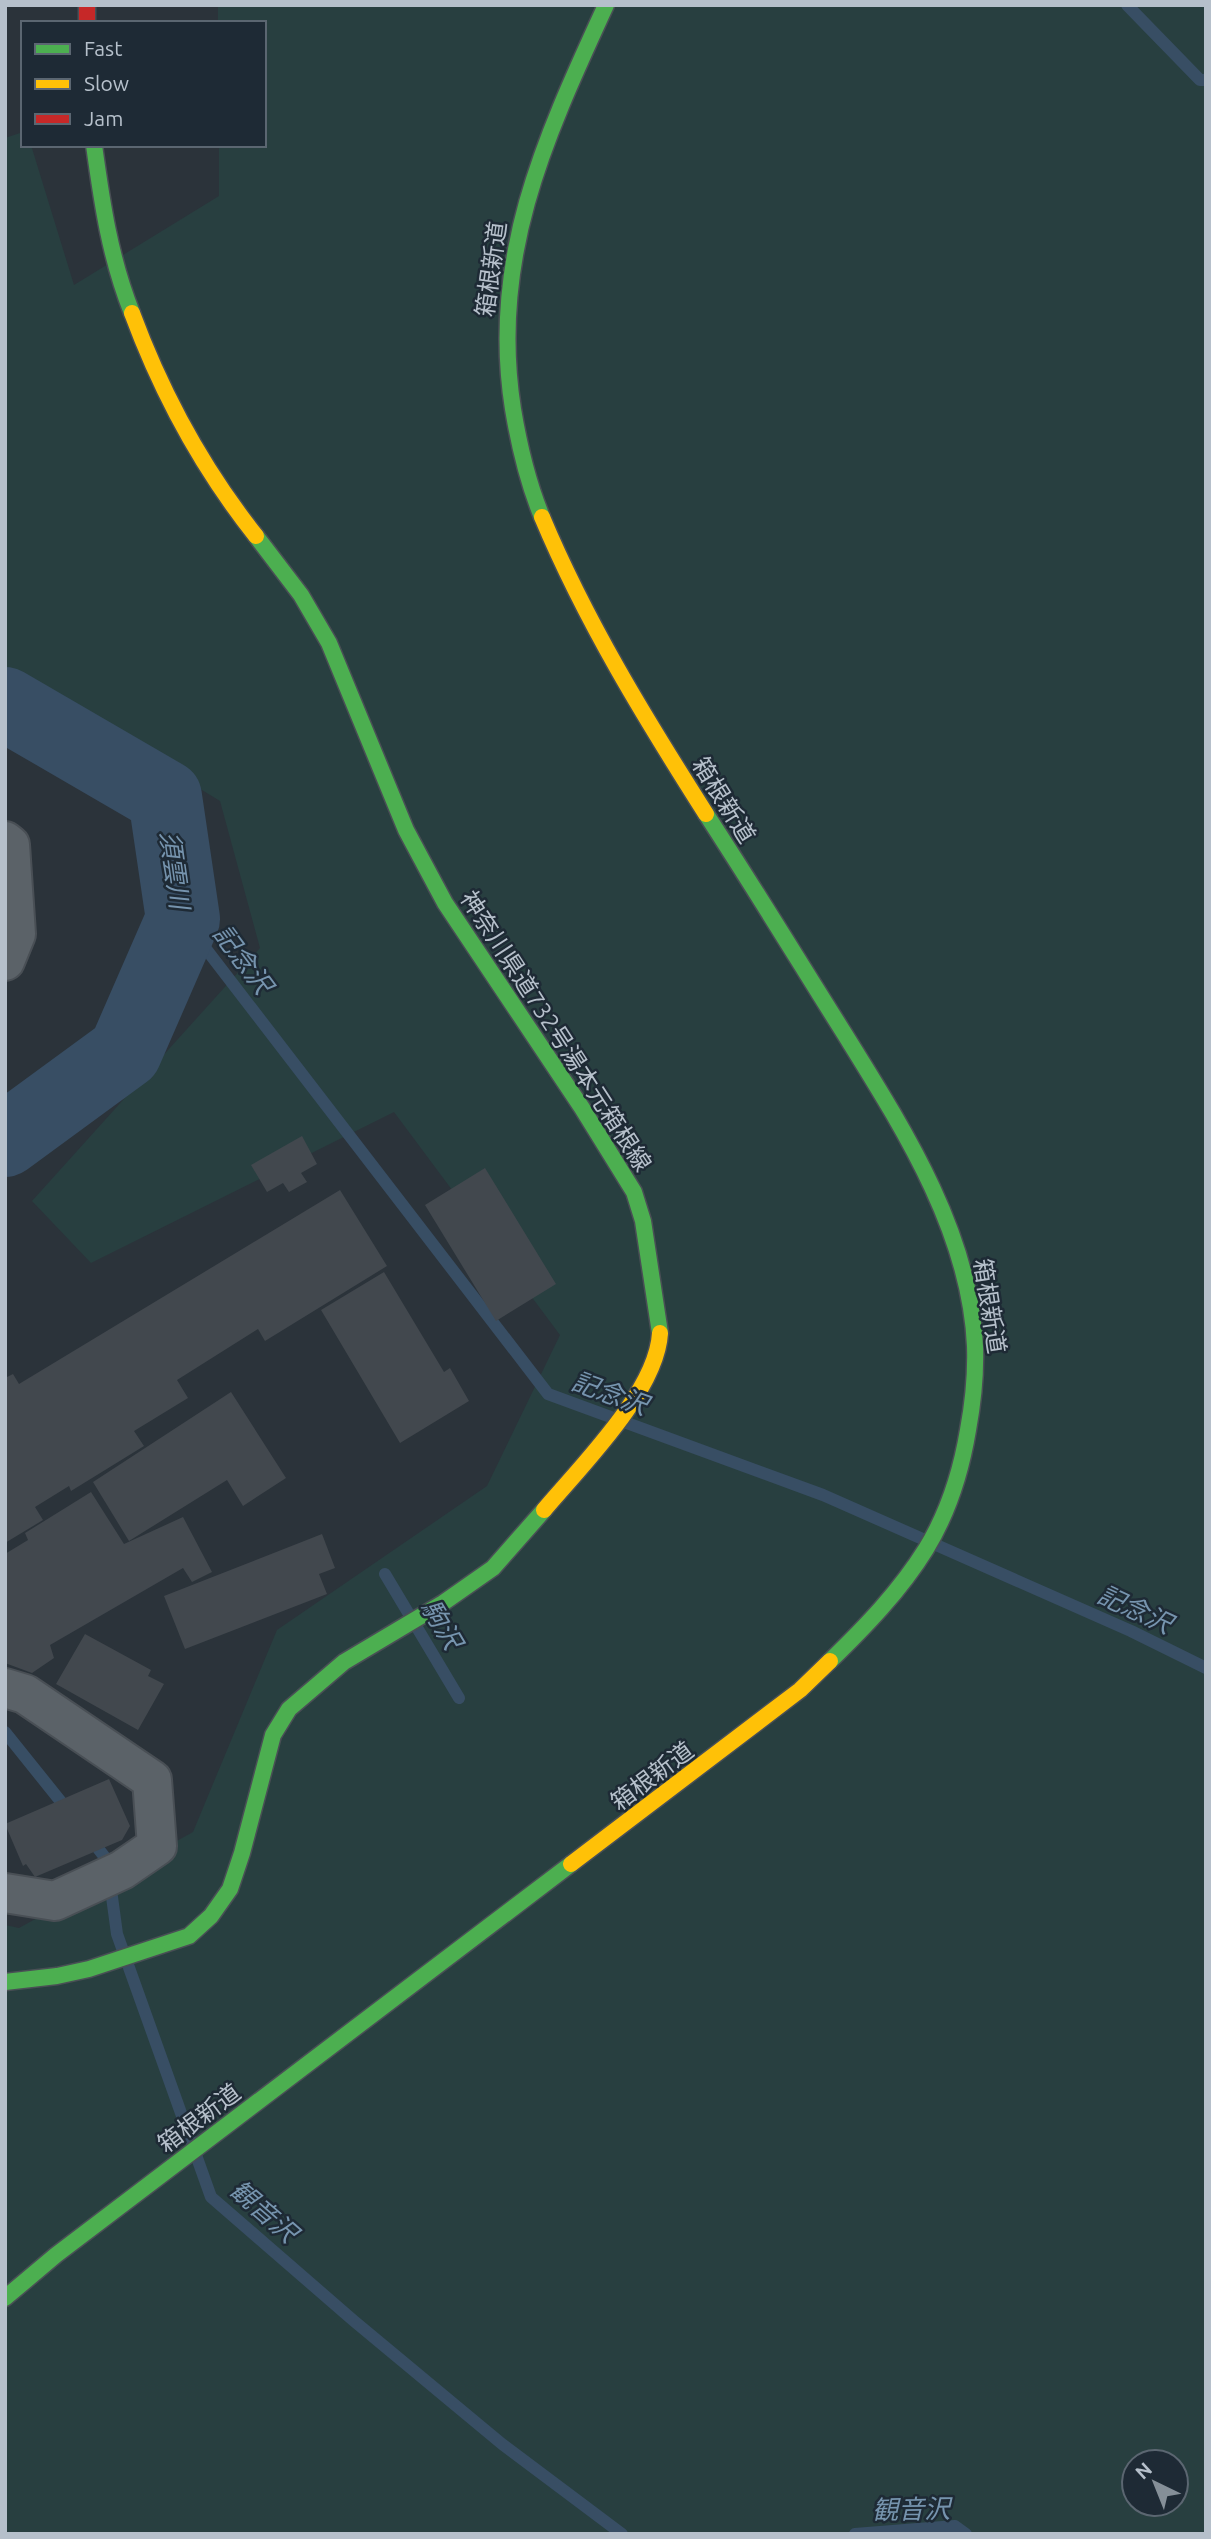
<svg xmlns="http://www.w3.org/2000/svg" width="1211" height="2539" font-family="Ubuntu,'Noto Sans JP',sans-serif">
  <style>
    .green { fill: #283f40; fill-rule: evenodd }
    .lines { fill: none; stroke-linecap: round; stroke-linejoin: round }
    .stream { stroke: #384e64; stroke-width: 12 }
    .river { stroke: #384e64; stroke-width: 74 }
    .building { fill: #42484e }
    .street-casing { stroke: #494f55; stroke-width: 42 }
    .fast-casing { stroke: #494f55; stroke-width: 19 }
    .slow-casing { stroke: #494f55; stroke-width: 19 }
    .jam-casing { stroke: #494f55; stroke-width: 19 }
    .street { stroke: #5b6268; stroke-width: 38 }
    .fast { stroke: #4caf50; stroke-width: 16 }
    .slow { stroke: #ffc107; stroke-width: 16 }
    .jam { stroke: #c62828; stroke-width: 16 }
    .labels { text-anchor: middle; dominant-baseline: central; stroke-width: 5; stroke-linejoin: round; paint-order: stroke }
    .street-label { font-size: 24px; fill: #b6c0cb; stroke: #1e2a35 }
    .water-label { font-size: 26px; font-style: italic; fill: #7694ae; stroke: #1e2a35 }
  </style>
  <rect width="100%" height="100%" fill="#2b333a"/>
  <path class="green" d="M218 5H1206V2534H5V1925L19 1928 193 1832 277 1630 487 1486 560 1335 394 1112 91 1263 32 1201 260 948 220 801 5 670V138L23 132V145H31L74 285 219 196V145H264V23H218ZM1134 2462H1176V2504H1134Z"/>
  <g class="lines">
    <path class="stream" d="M1127 5 1200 80H1206
      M183 919 548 1394 823 1495 1131 1631 1206 1668
      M385 1574 459 1698
      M5 1732 70 1813
      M90 1838 107 1860 117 1934 211 2197 354 2321 502 2444 622 2534
      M855 2534 955 2526 966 2534"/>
    <path class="river" d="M5 704 165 797 183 919 125 1052 5 1140"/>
  </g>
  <path class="building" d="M302 1136 317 1164 301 1173 307 1182 289 1192 283 1183 267 1192 251 1165Z
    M485 1168 556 1284 496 1321 425 1205Z
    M340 1190 387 1266 265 1341 258 1329 177 1380 188 1398 134 1431 144 1446 71 1491 69 1486 35 1507 43 1520 5 1543V1378L13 1374 19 1384Z
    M384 1272 444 1372 450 1368 469 1401 400 1443 321 1310Z
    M231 1392 286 1478 243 1506 227 1480 129 1541 93 1482Z
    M91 1492 124 1544 183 1517 212 1572 192 1582 183 1568 50 1645 54 1658 32 1673 5 1663V1554L28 1540 25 1533Z
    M322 1534 335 1568 319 1574 327 1594 185 1649 164 1596Z
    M85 1634 151 1670 148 1676 164 1684 138 1730 56 1684Z
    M109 1779 130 1826 122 1840 35 1877 26 1864 23 1866 5 1824Z"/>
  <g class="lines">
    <g class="street-casing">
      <path id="street" d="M5 841 10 845 16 934 5 961
        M5 1688 25 1694 152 1780 157 1846 122 1870 55 1901 5 1893"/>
    </g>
    <g class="fast-casing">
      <path id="fast" d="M94 145C102 203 110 258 132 313
        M542 517C528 483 519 445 513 409 489 258 545 138 606 5
        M256 536 301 595 329 643 406 830 445 903 582 1108 634 1192 643 1221 660 1333
        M706 814C753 886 798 960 844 1033 903 1128 970 1232 975 1346 976 1375 973 1403 968 1430 961 1472 948 1513 926 1549 900 1591 865 1627 830 1661
        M5 1982 57 1976 89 1969 189 1936 211 1916 230 1889 242 1853 273 1735 289 1709 344 1662 443 1603 493 1568 544 1510
        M5 2298 56 2255 571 1864"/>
    </g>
    <g class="slow-casing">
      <path id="slow" d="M132 313C162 394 202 468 256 536
        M542 517C586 622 645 718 706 814
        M544 1510C581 1466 657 1391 660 1333
        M571 1864 800 1690 830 1661"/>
    </g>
    <g class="jam-casing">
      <path id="jam" d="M87 5V23"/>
    </g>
    <use href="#street" class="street"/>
    <use href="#fast" class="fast"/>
    <use href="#slow" class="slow"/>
    <use href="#jam" class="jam"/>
  </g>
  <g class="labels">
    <g class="street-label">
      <text transform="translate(491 269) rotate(-82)">箱根新道</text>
      <text transform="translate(724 800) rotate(58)">箱根新道</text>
      <text transform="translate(556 1031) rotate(57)">神奈川県道732号湯本元箱根線</text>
      <text transform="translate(990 1306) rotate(81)">箱根新道</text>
      <text transform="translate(652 1776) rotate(-37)">箱根新道</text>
      <text transform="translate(199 2118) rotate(-37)">箱根新道</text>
    </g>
    <g class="water-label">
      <text transform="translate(175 870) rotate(82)">須雲川</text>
      <text transform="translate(243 959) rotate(53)">記念沢</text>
      <text transform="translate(610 1393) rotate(20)">記念沢</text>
      <text transform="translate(1135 1609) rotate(25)">記念沢</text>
      <text transform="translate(442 1624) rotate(59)">駒沢</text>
      <text transform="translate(264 2211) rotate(41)">観音沢</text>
      <text transform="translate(911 2509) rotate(-1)">観音沢</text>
    </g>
  </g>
  <rect width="1211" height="2539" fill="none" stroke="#b6c0cb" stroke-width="14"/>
  <rect x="21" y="21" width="245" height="126" fill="#1e2a35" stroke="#5b6671" stroke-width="2"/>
  <rect x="35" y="44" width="35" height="10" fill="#4caf50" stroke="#5b6671" stroke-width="2"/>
  <text x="84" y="56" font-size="21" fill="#b6c0cb">Fast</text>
  <rect x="35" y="79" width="35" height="10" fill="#ffc107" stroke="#5b6671" stroke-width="2"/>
  <text x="84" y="91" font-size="21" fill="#b6c0cb">Slow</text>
  <rect x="35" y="114" width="35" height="10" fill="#c62828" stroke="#5b6671" stroke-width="2"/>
  <text x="84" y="126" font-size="21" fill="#b6c0cb">Jam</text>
  <g transform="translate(1155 2483) rotate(317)"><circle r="33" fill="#1e2a35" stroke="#5b6671" stroke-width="2"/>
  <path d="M0-5L12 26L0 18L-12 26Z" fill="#858f98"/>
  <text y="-10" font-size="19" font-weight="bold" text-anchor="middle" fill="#b6c0cb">N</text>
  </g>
</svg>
